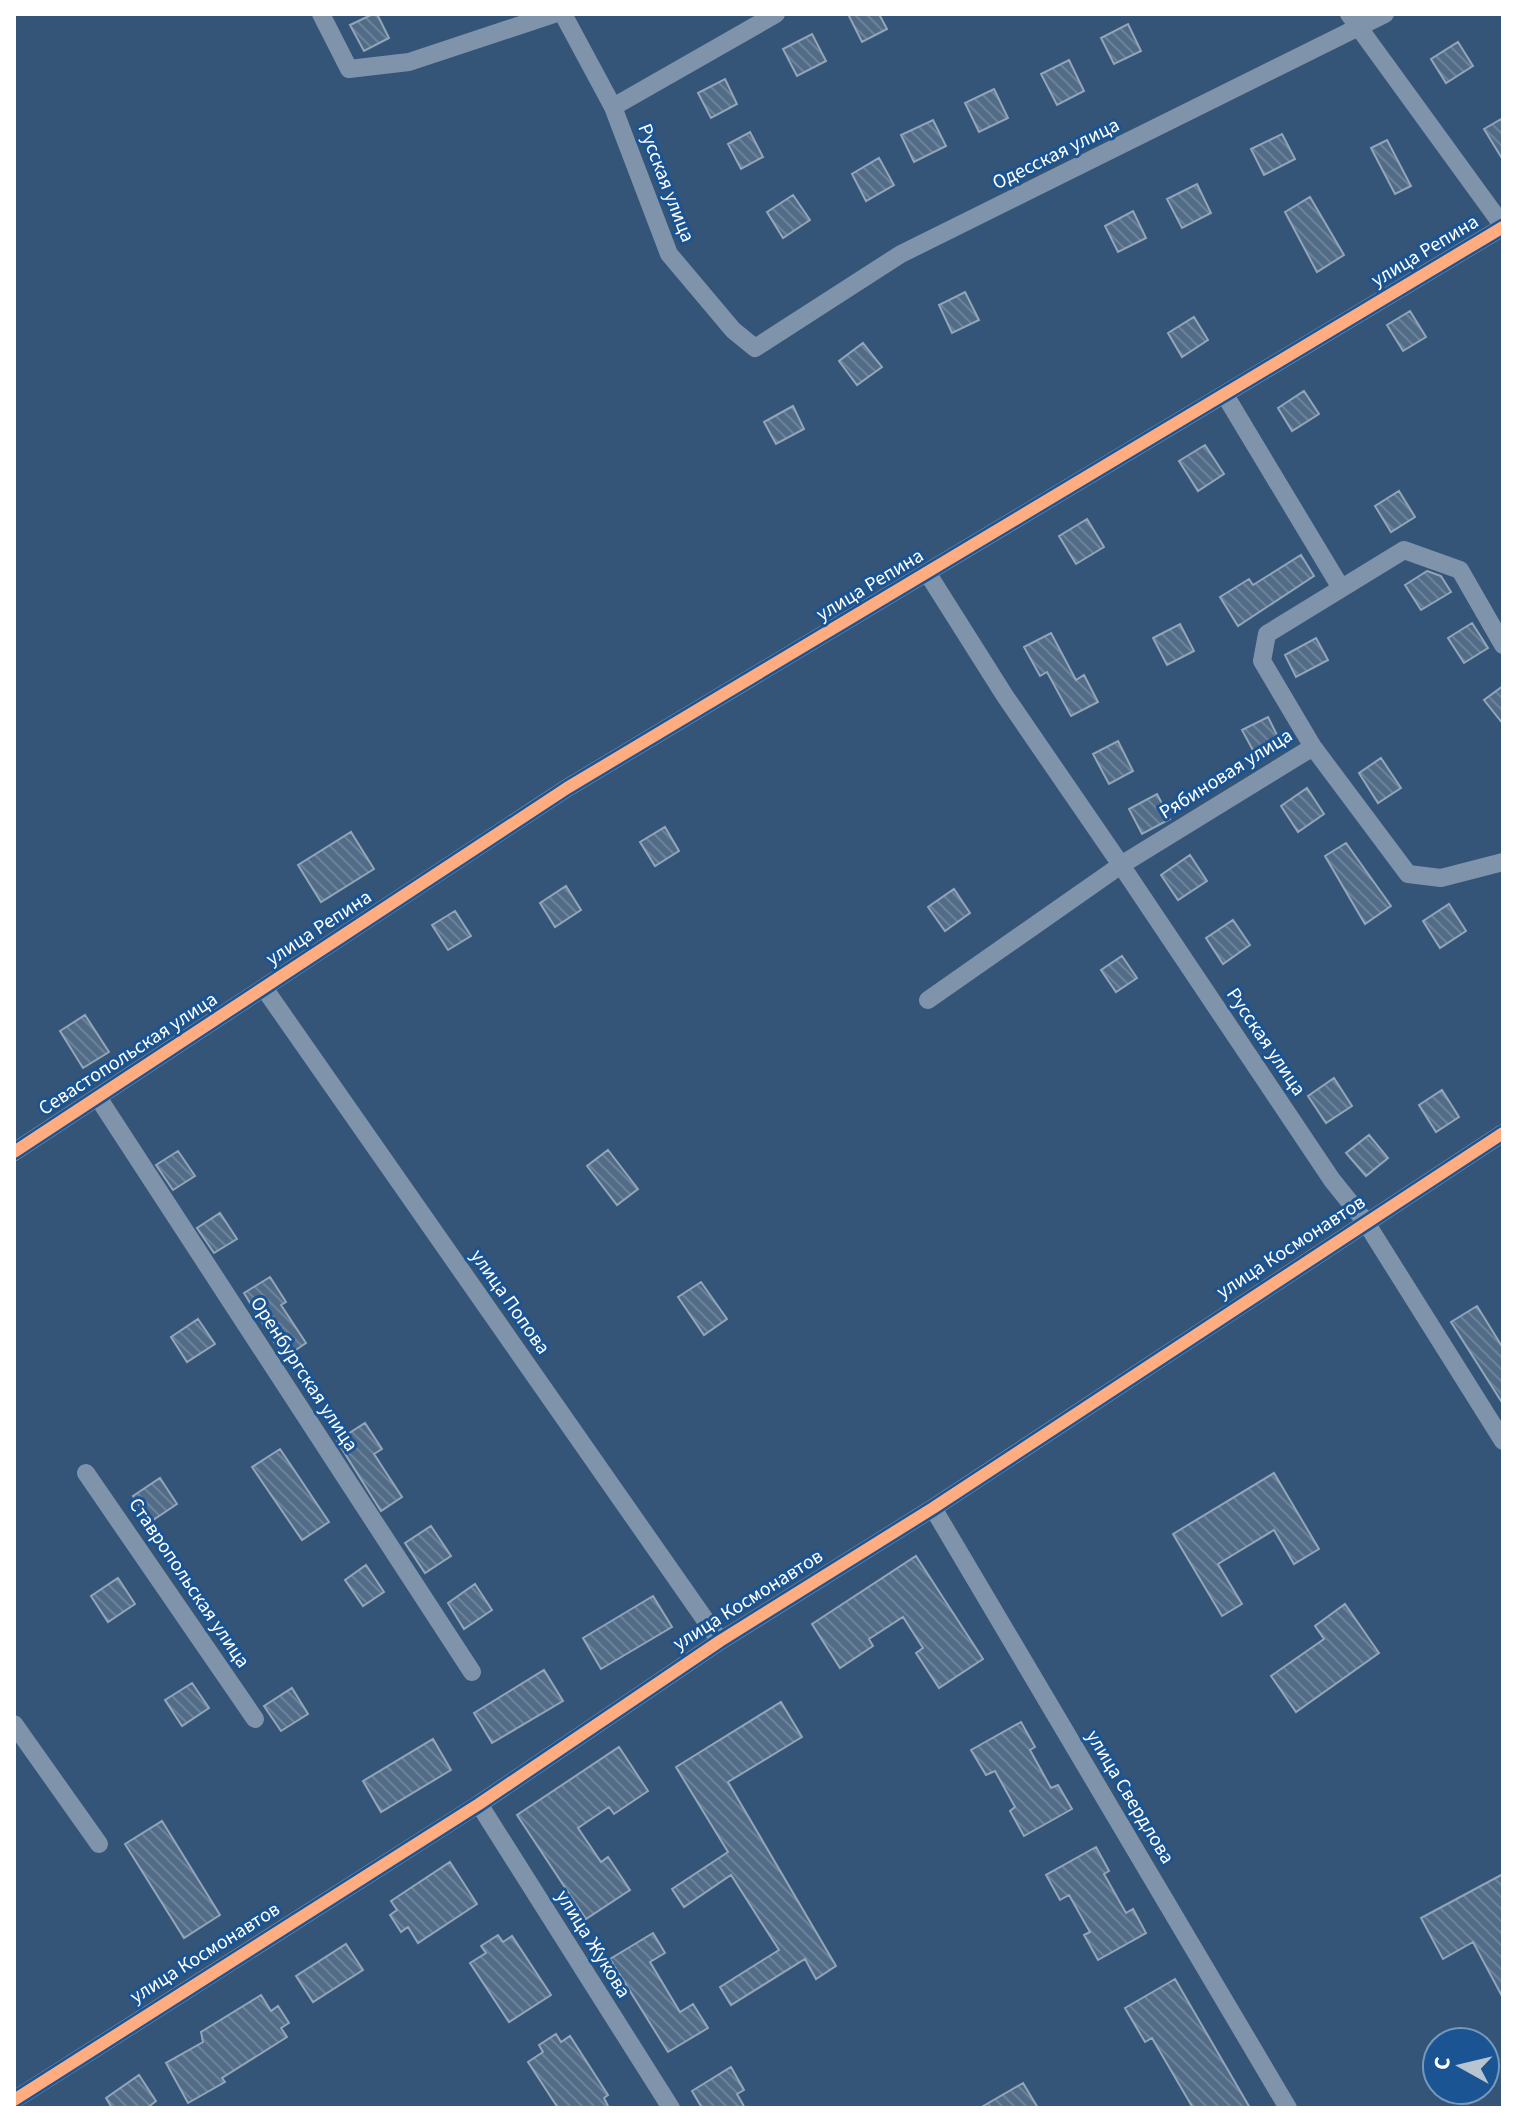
<svg xmlns="http://www.w3.org/2000/svg" width="1517" height="2122" font-family="'Source Sans 3',sans-serif">
  <style>
    .building { fill: url(#building-back-hatch); stroke: #92a5b9; stroke-width: 2 }
    .lines { fill: none; stroke-linecap: round; stroke-linejoin: round }
    .street { stroke: #7f94ab; stroke-width: 18 }
    .cycleway-casing { stroke: #1a5493; stroke-width: 17 }
    .cycleway { stroke: #ffac80; stroke-width: 12 }
    .labels { text-anchor: middle; dominant-baseline: central; stroke-width: 6; stroke-linejoin: round; paint-order: stroke }
    .street-label { font-size: 20px; fill: #fff; stroke: #1a5493 }
  </style>
  <defs>
    <pattern id="building-back-hatch" width="6" height="6" patternUnits="userSpaceOnUse" patternTransform="scale(2)"><rect width="6" height="6" fill="#526c87"/><path d="M-1 5l2 2M0 0l6 6M5-1l2 2" fill="none" stroke="#6c8299"/></pattern>
  </defs>
  <rect width="100%" height="100%" fill="#355578"/>
  <path class="building" d="M373 14H377L389 38 364 51 350 25Z
    M848 14H879L887 29 862 42Z
    M1128 24 1141 51 1114 64 1101 38Z
    M812 34 826 61 797 76 783 49Z
    M1458 42 1473 66 1446 83 1431 59Z
    M1069 60 1084 91 1057 105 1041 74Z
    M725 79 737 104 711 118 698 93Z
    M994 89 1008 118 979 132 965 103Z
    M1503 118V160L1484 129Z
    M933 120 946 146 914 162 901 135Z
    M750 132 763 157 741 169 728 144Z
    M1282 134 1295 159 1264 175 1251 149Z
    M1387 140 1411 186 1395 194 1371 148Z
    M879 158 894 185 866 201 852 174Z
    M1197 184 1211 213 1182 228 1167 199Z
    M793 195 810 220 783 238 767 212Z
    M1310 197 1344 255 1317 272 1285 212Z
    M1133 211 1146 238 1118 252 1105 226Z
    M965 292 979 320 952 333 939 305Z
    M1410 311 1426 337 1403 351 1387 325Z
    M1194 317 1208 340 1182 357 1168 333Z
    M863 343 882 367 857 385 839 361Z
    M1304 391 1319 414 1292 431 1278 408Z
    M793 406 804 429 776 444 764 422Z
    M1205 445 1224 474 1198 491 1179 461Z
    M1399 491 1415 517 1391 532 1375 506Z
    M1087 519 1104 547 1076 564 1059 536Z
    M1301 555 1314 576 1238 626 1220 597 1249 579 1253 585Z
    M1427 571 1441 576 1451 592 1421 610 1405 585Z
    M1472 623 1488 648 1464 663 1448 638Z
    M1180 624 1194 651 1167 665 1153 638Z
    M1051 633 1076 680 1084 675 1098 702 1071 716 1047 672 1040 676 1024 647Z
    M1316 638 1328 660 1296 677 1285 655Z
    M1503 686V724L1484 700Z
    M1268 717 1281 743 1256 756 1242 730Z
    M1118 741 1133 771 1109 784 1093 754Z
    M1381 758 1401 788 1378 803 1359 773Z
    M1307 788 1324 814 1298 832 1281 806Z
    M1157 794 1170 819 1142 834 1129 809Z
    M665 827 679 851 655 866 640 842Z
    M351 832 374 869 321 902 298 865Z
    M1346 843 1391 906 1365 924 1325 856Z
    M1190 855 1207 881 1178 900 1161 875Z
    M566 886 581 910 555 927 540 903Z
    M954 889 970 913 945 931 928 907Z
    M1449 904 1466 931 1440 948 1423 921Z
    M455 911 471 936 448 950 432 925Z
    M1233 920 1250 945 1223 964 1206 938Z
    M1122 956 1137 978 1116 992 1101 970Z
    M85 1015 109 1052 83 1068 60 1031Z
    M1334 1078 1352 1106 1326 1123 1308 1096Z
    M1442 1090 1459 1117 1436 1132 1419 1105Z
    M1369 1135 1388 1158 1366 1176 1346 1153Z
    M608 1150 638 1189 617 1205 587 1166Z
    M178 1151 195 1176 173 1190 156 1165Z
    M220 1213 237 1239 214 1253 197 1228Z
    M270 1277 286 1302 281 1305 306 1343 284 1358 244 1293Z
    M701 1282 727 1319 704 1335 678 1297Z
    M1477 1306 1503 1348V1404L1451 1322Z
    M198 1319 215 1344 187 1362 171 1337Z
    M365 1423 382 1449 374 1454 402 1497 381 1511 337 1441Z
    M280 1449 329 1522 302 1540 252 1467Z
    M1274 1473 1319 1549 1294 1564 1274 1530 1218 1564 1242 1604 1222 1616 1173 1534Z
    M160 1478 177 1504 150 1522 133 1496Z
    M431 1526 451 1556 425 1573 405 1543Z
    M916 1556 983 1659 939 1688 916 1653 923 1648 903 1617 869 1639 873 1646 840 1668 812 1624Z
    M366 1565 384 1592 363 1606 345 1580Z
    M118 1578 135 1604 108 1622 91 1596Z
    M475 1584 492 1610 464 1629 448 1603Z
    M653 1596 672 1627 601 1669 583 1638Z
    M1345 1604 1379 1653 1296 1712 1271 1676 1324 1639 1315 1626Z
    M544 1670 563 1701 492 1743 474 1713Z
    M192 1683 209 1708 182 1726 165 1700Z
    M292 1688 308 1714 281 1731 264 1706Z
    M781 1702 802 1737 728 1782 836 1966 816 1979 805 1959 731 2005 720 1987 779 1950 731 1875 684 1907 672 1889 728 1852 676 1767Z
    M1021 1722 1035 1747 1030 1750 1051 1788 1058 1785 1072 1809 1024 1836 1010 1811 1015 1807 995 1771 986 1775 971 1750Z
    M433 1739 451 1770 381 1812 363 1781Z
    M619 1747 648 1791 614 1814 609 1807 578 1828 601 1862 608 1857 630 1890 586 1919 517 1815Z
    M162 1821 220 1915 184 1938 125 1844Z
    M1096 1847 1109 1871 1104 1874 1126 1913 1133 1909 1146 1933 1098 1960 1084 1935 1090 1932 1069 1895 1060 1900 1046 1875Z
    M450 1862 477 1904 418 1943 408 1927 401 1932 390 1915 397 1910 391 1901Z
    M1503 1874V1998L1473 1942 1443 1959 1421 1918Z
    M653 1933 665 1953 650 1962 680 2012 693 2004 708 2028 668 2052 610 1959Z
    M498 1935 503 1942 512 1936 551 1995 509 2022 470 1963 486 1953 481 1946Z
    M346 1944 363 1970 313 2002 296 1976Z
    M1175 1979 1250 2108H1193L1152 2038 1145 2042 1125 2008Z
    M261 1995 271 2011 278 2006 289 2023 281 2028 287 2037 222 2078 225 2082 188 2103 166 2063 203 2042 201 2032Z
    M556 2034 561 2042 570 2036 608 2095 604 2098 609 2108H558L528 2062 543 2052 539 2045Z
    M731 2067 744 2090 737 2094 745 2108H702L692 2091Z
    M139 2075 156 2101 147 2108H112L106 2098Z
    M1023 2083 1038 2108H980Z"/>
  <g class="lines">
    <path class="street" d="M321 14 349 69 409 62 554 14
      M563 14 613 107 669 254 733 330 755 348 901 254 1385 14
      M1349 14 1503 226
      M613 107 776 14
      M1225 395 1341 588
      M928 574 1005 696 1121 865 1313 747 1262 661 1267 634 1404 550 1460 570 1503 645
      M1313 747 1408 874 1441 878 1503 862
      M264 988 720 1641
      M928 1000 1121 865 1332 1180 1365 1221 1503 1441
      M99 1099 472 1672
      M14 1152 567 788 1503 227
      M86 1473 255 1719
      M933 1508 1288 2108
      M14 1724 99 1844
      M479 1804 671 2108
      M14 2100 479 1804 720 1641 933 1508 1503 1133"/>
    <g class="cycleway-casing">
      <path id="cycleway" d="M14 1152 567 788 1503 227
        M14 2100 479 1804 720 1641 933 1508 1503 1133"/>
    </g>
    <use href="#cycleway" class="cycleway"/>
  </g>
  <g class="labels">
    <g class="street-label">
      <text transform="translate(1056 154) rotate(-26)">Одесская улица</text>
      <text transform="translate(666 183) rotate(69)">Русская улица</text>
      <text transform="translate(1425 251) rotate(-31)">улица Репина</text>
      <text transform="translate(870 585) rotate(-31)">улица Репина</text>
      <text transform="translate(1226 774) rotate(-32)">Рябиновая улица</text>
      <text transform="translate(319 928) rotate(-33)">улица Репина</text>
      <text transform="translate(1266 1042) rotate(56)">Русская улица</text>
      <text transform="translate(128 1054) rotate(-33)">Севастопольская улица</text>
      <text transform="translate(1291 1247) rotate(-33)">улица Космонавтов</text>
      <text transform="translate(510 1302) rotate(55)">улица Попова</text>
      <text transform="translate(304 1374) rotate(57)">Оренбургская улица</text>
      <text transform="translate(189 1583) rotate(56)">Ставропольская улица</text>
      <text transform="translate(748 1600) rotate(-32)">улица Космонавтов</text>
      <text transform="translate(1130 1797) rotate(59)">улица Свердлова</text>
      <text transform="translate(593 1944) rotate(58)">улица Жукова</text>
      <text transform="translate(205 1953) rotate(-32)">улица Космонавтов</text>
    </g>
  </g>
  <rect width="1517" height="2122" fill="none" stroke="#ffffff" stroke-width="32"/>
  <g transform="translate(1461 2066) rotate(278)"><circle r="38" fill="#1a5493" stroke="#7698be" stroke-width="2"/>
  <path d="M0-6L14 30L0 20L-14 30Z" fill="#b8c4d0"/>
  <text y="-12" font-size="22" font-weight="bold" text-anchor="middle" fill="#ffffff">С</text>
  </g>
</svg>
